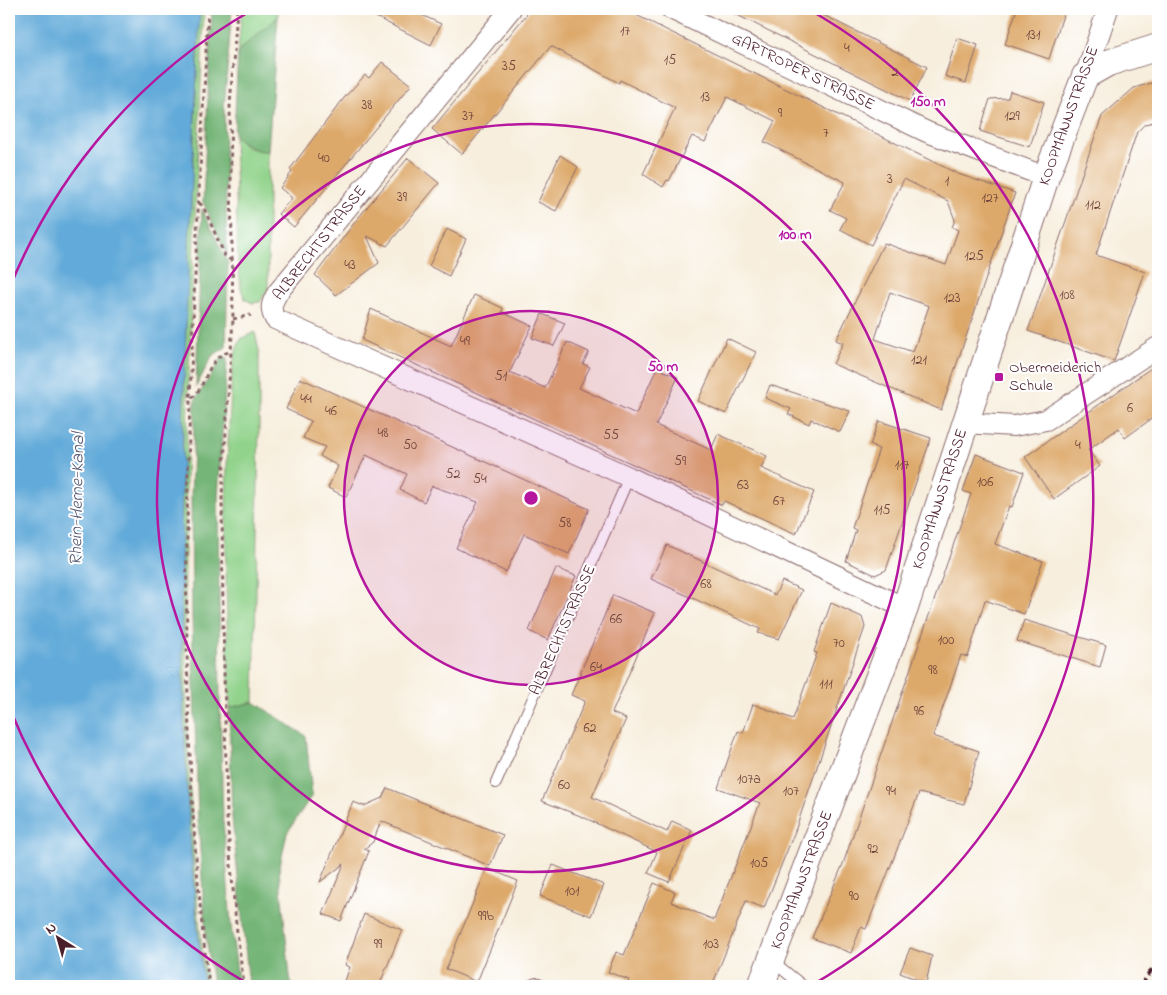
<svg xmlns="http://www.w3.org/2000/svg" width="1167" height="995" font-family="'Indie Flower',sans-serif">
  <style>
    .green { fill: #91d38b; stroke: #6e795b }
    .forest { fill: #74b577; stroke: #5f6a51 }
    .water { fill: #62aad9; stroke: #566482 }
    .building { fill: #dda96a; fill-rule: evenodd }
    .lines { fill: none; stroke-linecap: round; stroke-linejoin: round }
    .service-casing { stroke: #876769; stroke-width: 12 }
    .minor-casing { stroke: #876769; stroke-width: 22 }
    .tertiary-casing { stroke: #876769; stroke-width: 28 }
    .path { stroke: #876769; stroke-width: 3; stroke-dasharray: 4 4; stroke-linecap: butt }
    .service { stroke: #fff; stroke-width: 10 }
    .minor { stroke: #fff; stroke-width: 20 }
    .tertiary { stroke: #fff; stroke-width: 26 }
    .rail { stroke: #4a1f2b; stroke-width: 4; stroke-dasharray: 8 4; stroke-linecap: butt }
    .ring { fill: none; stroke: #b5179e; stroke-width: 2.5 }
    .poi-dot { fill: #b5179e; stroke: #fff; stroke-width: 2 }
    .labels { text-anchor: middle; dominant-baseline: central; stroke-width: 4; stroke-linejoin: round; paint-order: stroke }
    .number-label { font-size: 14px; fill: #6f423b }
    .street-label { font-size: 16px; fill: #4a1f2b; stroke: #fff }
    .poi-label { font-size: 16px; fill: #4a1f2b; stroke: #fff; text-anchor: start }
    .water-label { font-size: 18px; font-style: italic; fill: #545771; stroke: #fff }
    .centre { fill: #b5179e; stroke: #fff; stroke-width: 2.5 }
    .ring-label { font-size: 15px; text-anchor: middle; font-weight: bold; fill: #b5179e; stroke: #fff; stroke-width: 4; stroke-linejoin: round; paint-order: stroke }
  </style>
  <rect width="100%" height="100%" fill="#fff"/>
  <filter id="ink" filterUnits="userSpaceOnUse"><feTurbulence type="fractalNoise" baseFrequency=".02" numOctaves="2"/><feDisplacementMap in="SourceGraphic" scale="10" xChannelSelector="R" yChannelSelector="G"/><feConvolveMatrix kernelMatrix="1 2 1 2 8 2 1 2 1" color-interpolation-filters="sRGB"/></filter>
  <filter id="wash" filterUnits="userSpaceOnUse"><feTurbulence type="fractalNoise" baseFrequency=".0096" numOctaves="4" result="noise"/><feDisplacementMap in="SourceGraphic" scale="20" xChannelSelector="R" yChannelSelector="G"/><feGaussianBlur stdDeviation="1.12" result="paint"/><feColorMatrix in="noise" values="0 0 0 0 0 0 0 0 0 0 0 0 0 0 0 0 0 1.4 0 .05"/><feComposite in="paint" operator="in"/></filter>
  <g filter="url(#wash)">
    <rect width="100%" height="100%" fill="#f7eedd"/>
    <path class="green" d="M200 9H204C194 256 178 503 188 751 192 830 196 908 207 986H204C165 660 185 336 200 9Z
      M242 9H278V17L238 51Z
      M234 135 249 148 268 151V289L260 302 252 303 245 299 241 289 238 262Z
      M255 332 259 351V424L254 702 230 708C226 609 223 508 230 409 232 386 230 359 241 339Z"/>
    <path class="forest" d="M212 9H232L224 108 227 255 203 202Z
      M278 17 268 151C253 152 245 144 234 135L238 51Z
      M202 209 228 263 226 347 212 356 196 387Z
      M223 356 227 359 218 497 220 706 223 819 231 926 239 986H213L206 937 198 820 192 618 191 497 195 400Z
      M254 702 306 736 312 795 287 833 279 870 291 986H249L232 818 229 708Z"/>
    <path class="water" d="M9 9H200C185 337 165 659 204 986H9Z"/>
    <g id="blocks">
      <path class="building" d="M360 9H409L441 24 431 45Z
        M531 9H624L958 174 1015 193 941 410 833 364 843 343 836 340 884 243 946 265 958 230 952 227 955 220 948 201 904 179 871 245 840 229 846 218 830 210 845 182 764 142 775 121 727 97 705 142 692 136 669 181 667 180 663 187 643 174 675 108 620 80 619 83 551 46 462 154 432 129ZM890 292 929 306 913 352 875 339Z
        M725 9H811L927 67 910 101Z
        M1017 9H1065L1049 59 1005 44Z
        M957 38 978 45 966 83 945 76Z
        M382 62 411 85 294 227 278 214 292 198 280 188 292 172 290 169 344 98 365 75 369 78Z
        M1158 81V121L1145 124 1137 132 1096 255 1145 272 1114 361 1028 331 1102 116 1134 88Z
        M1010 91 1044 102 1030 147 980 131 990 99 1008 98Z
        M560 155 578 167 556 211 538 202Z
        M408 158 439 183 387 246 367 236 379 263 336 295 315 275 358 218Z
        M447 229 466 239 449 276 429 266Z
        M474 295 503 308 502 312 532 326 510 372 545 388 567 342 589 352 583 364 590 367 579 388 636 414 657 368 678 377 656 425 711 450 718 434 767 456 761 468 814 492 796 534 724 501 722 505 362 340 371 309 451 346Z
        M542 314 565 323 554 346 532 338Z
        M727 338 756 352 726 414 698 401Z
        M1158 363V414L1125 438 1119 428 1088 450 1100 466 1054 499 1025 457Z
        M300 378 589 509 569 554 524 534 506 572 456 548 478 502 432 486 424 502 400 490 407 474 366 455 346 497 328 488 338 466 320 456 325 447 303 438 311 421 286 409Z
        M770 385 850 411 840 432 811 419 809 424 788 414 791 409 765 398Z
        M879 421 931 438 886 570 875 575 846 561 856 530 852 528 879 449 870 445Z
        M976 454 1024 472 1012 507 1009 506 995 544 1043 561 1024 614 985 600 968 657 961 655 933 736 979 751 964 804 919 793 866 929 861 927 851 953 812 938 843 864 971 494 963 491Z
        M667 545 775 595 782 581 802 590 779 639 758 633 760 629 651 579Z
        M556 568 576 576 548 640 529 631Z
        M613 595 655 613 612 713 626 719 592 797 667 832 672 821 692 830 669 882 648 873 657 852 583 817 542 801 585 701 571 695Z
        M831 603 862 617 865 627 795 831 764 908 746 901 712 986H626L629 980 608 972 616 952 624 955 654 883 675 892 671 902 714 920 760 803 718 788 738 731 743 733 753 704 793 719 817 653 814 652Z
        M1024 620 1106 645 1100 667 1017 641Z
        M387 788 503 835 490 866 381 821 373 842 364 849 369 851 341 921 323 914 344 864 320 882 353 802 364 806 382 798Z
        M553 865 604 885 591 916 540 896Z
        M487 868 518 881 477 982 446 969Z
        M364 914 402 930 379 986H343L350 967 345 965Z
        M910 948 932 956 926 983 900 973Z"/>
    </g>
  </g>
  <g filter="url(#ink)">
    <use href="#blocks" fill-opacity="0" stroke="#876769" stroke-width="1"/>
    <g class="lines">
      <g class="service-casing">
        <path id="service" d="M496 783 629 477
          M771 960 803 986
          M529 986 536 983 544 986"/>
      </g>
      <g class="minor-casing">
        <path id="minor" d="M511 9 278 292C272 302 269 308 275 319L629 477 905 608
          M671 9 927 132 1046 177
          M1085 76 1108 9
          M964 423 1014 426 1046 420 1158 347"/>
      </g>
      <g class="tertiary-casing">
        <path id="tertiary" d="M761 986 905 608 1046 177 1085 76 1108 63 1158 47"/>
      </g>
      <path class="path" d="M208 9C193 333 168 663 209 986
        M237 9 230 106 233 319 222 496 223 619 227 818 236 924 244 986
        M199 203 203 206 225 256 232 261
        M233 319 251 315
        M192 398C208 384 207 356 230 352"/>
      <use href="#service" class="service"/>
      <use href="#minor" class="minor"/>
      <use href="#tertiary" class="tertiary"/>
      <path class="rail" d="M1141 986 1158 960"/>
    </g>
  </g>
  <circle cx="531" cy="498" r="187" fill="#b5179e" fill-opacity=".12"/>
  <g class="ring">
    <circle cx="531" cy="498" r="187"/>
    <circle cx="531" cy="498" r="374"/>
    <path d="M250 985A562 562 0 0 1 10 709M10 287A562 562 0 0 1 254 9M808 9A562 562 0 0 1 812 985"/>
  </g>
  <rect class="poi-dot" x="994" y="372" width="10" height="10" rx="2.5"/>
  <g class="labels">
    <g class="number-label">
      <text x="625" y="31">17</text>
      <text x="1033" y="35">131</text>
      <text x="847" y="48">4</text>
      <text x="670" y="60">15</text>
      <text x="509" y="66">35</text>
      <text x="895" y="72">2</text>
      <text x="705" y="97">13</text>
      <text x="367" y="105">38</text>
      <text x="780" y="113">9</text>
      <text x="468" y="116">37</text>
      <text x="1012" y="116">129</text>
      <text x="826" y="133">7</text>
      <text x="324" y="158">40</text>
      <text x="890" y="179">3</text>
      <text x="947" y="181">1</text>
      <text x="402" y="197">39</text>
      <text x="990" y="198">127</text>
      <text x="1093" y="205">112</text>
      <text x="974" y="256">125</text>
      <text x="350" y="265">43</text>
      <text x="1067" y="295">108</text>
      <text x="952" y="298">123</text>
      <text x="465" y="341">49</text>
      <text x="919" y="360">121</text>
      <text x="501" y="376">51</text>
      <text x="306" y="399">44</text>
      <text x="1130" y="408">6</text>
      <text x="331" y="411">46</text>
      <text x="383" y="433">48</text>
      <text x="611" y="435">55</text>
      <text x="410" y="445">50</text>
      <text x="1078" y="445">4</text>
      <text x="680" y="461">59</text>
      <text x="902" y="465">117</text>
      <text x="453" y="474">52</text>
      <text x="480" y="479">54</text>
      <text x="985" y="482">106</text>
      <text x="743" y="485">63</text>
      <text x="779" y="501">67</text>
      <text x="882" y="510">115</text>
      <text x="565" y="523">58</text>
      <text x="706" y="584">68</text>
      <text x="616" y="619">66</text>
      <text x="946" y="640">100</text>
      <text x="839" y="643">70</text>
      <text x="596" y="667">64</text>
      <text x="933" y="670">98</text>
      <text x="826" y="684">111</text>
      <text x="919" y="711">96</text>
      <text x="590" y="728">62</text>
      <text x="749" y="779">107a</text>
      <text x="564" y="785">60</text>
      <text x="791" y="791">107</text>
      <text x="891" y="791">94</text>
      <text x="873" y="849">92</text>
      <text x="759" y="863">105</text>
      <text x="572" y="891">101</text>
      <text x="854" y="896">90</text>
      <text x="486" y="916">99b</text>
      <text x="378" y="944">99</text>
      <text x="711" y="944">103</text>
    </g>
    <g class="street-label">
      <text transform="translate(803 72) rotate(26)">GARTROPER STRASSE</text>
      <text transform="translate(1069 116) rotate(-70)">KOOPMANNSTRASSE</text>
      <text transform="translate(320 243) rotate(-52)">ALBRECHTSTRASSE</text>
      <text transform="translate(940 499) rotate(-72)">KOOPMANNSTRASSE</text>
      <text transform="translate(563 630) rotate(-66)">ALBRECHTSTRASSE</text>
      <text transform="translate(802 880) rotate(-69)">KOOPMANNSTRASSE</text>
    </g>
    <g class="poi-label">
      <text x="1009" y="368">Obermeiderich<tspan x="1009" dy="18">Schule</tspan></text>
    </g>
    <g class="water-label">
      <text transform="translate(78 499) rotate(-89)">Rhein-Herne-Kanal</text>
    </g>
  </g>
  <circle cx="531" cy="498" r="8" class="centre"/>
  <g class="ring-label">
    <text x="928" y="106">150 m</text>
    <text x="795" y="239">100 m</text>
    <text x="663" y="371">50 m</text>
  </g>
  <rect width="1167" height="995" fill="none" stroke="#fff" stroke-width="30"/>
  <g transform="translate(58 938) rotate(323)" stroke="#ffffff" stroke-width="4" paint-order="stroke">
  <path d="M0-4L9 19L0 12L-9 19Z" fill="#4a1f2b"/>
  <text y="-8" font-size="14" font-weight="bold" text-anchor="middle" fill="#4a1f2b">N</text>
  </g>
</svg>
